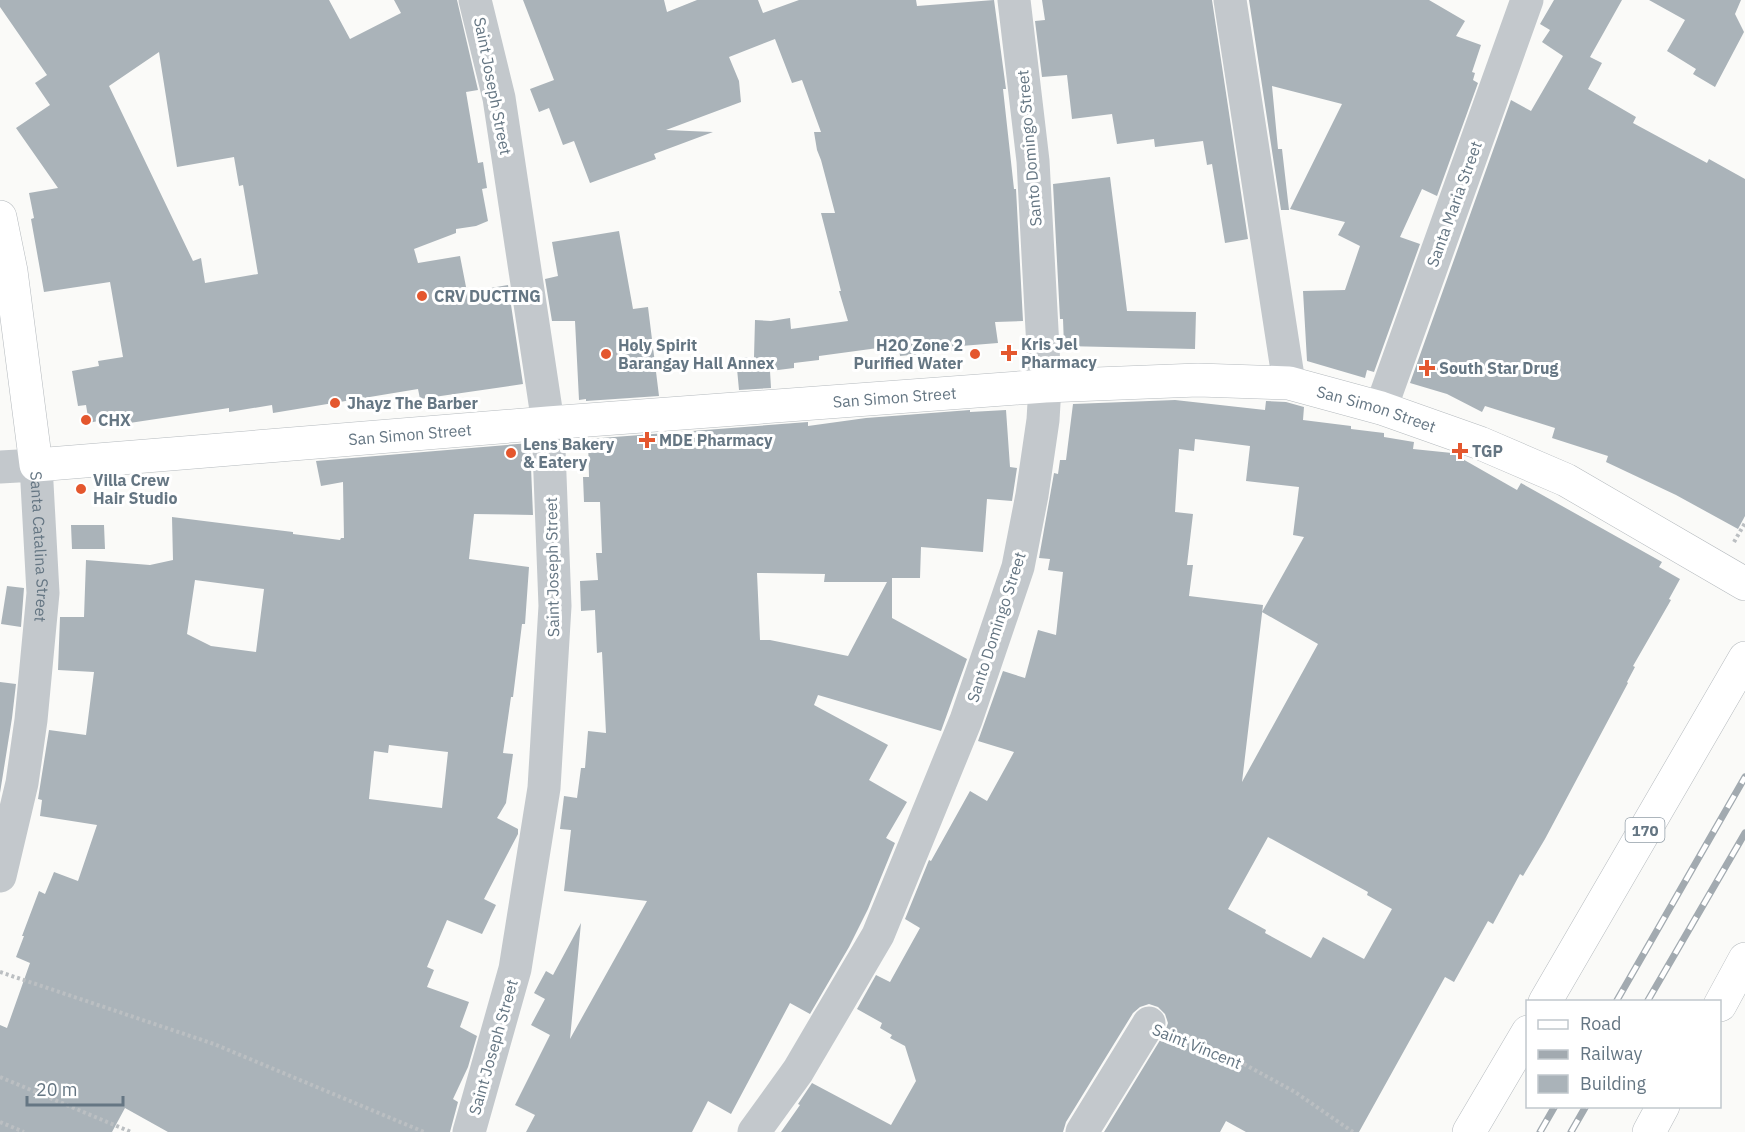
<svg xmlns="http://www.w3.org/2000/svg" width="1745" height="1132" font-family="'IBM Plex Sans',sans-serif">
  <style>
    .building { fill: #aab3b9; fill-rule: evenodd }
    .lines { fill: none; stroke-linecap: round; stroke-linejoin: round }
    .major-casing { stroke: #b5babe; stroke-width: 34 }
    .path { stroke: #bbbfc2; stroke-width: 4; stroke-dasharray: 3 3; stroke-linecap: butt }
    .minor { stroke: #c3c8cc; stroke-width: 33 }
    .major { stroke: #fff; stroke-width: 33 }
    .rail-casing { stroke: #a2aab0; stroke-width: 7 }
    .rail { stroke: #fff; stroke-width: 4.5; stroke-dasharray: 14; stroke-linecap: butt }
    .poi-dot { fill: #e4572e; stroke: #fff; stroke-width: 2 }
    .labels { text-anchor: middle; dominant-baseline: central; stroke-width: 6; stroke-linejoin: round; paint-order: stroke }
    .shield { fill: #fff; stroke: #939fa8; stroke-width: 1.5 }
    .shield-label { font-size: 15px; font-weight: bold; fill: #657683 }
    .street-label { font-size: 16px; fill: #657683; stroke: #fff }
    .poi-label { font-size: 16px; font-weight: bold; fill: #657683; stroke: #fff; text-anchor: start }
  </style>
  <rect width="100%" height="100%" fill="#fafaf8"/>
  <path class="building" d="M0 0H329L350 39 401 13 394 0H457L478 90 466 92 478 163 483 162 487 188 482 189 488 221 476 226 456 229V233L414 249 418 263 460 256 467 292 508 285 523 384 420 399 418 389 273 413 272 405 229 412V408L103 427 102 420 89 423 86 405 78 406 72 371 99 366 98 361 123 357 110 282 44 292 31 219 34 218 29 193 58 188 16 128 50 105 35 83 47 75 0 7ZM159 52 177 167 234 157 239 186 243 185 258 274 205 283 201 258 193 261 109 86Z
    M523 0H664L667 12 697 0H758L763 13 799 0H916L917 6 994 0 1006 89H1003L1014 189H1016L1023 321 995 322 998 343 961 346V350L900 356 899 348 879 350 878 348 819 356V360L794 363V368L770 371 771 388 739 390 736 358 754 357 755 320 771 321 790 318 791 329 848 321 839 291H841L821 213H835L821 160 817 150 814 132H821L802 80 792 83 775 39 729 57 739 81 741 102 666 130 713 132 654 154 656 159 590 183 574 141 563 145 549 108 539 112 530 89 554 80Z
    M1042 0H1212L1248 239 1225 243 1212 164 1207 165 1203 141 1155 147 1154 139 1117 144 1112 114 1072 119 1067 75 1042 77 1035 21 1045 20Z
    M1249 0H1429L1465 21 1456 36 1481 45 1472 72 1475 73 1473 80 1478 83 1437 196 1422 189 1400 237 1420 244 1374 372 1367 370 1365 378 1307 361 1303 291 1345 290 1360 246 1338 235 1345 222 1290 209 1342 104 1272 86 1278 149H1282L1289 210H1281Z
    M1554 0H1622L1590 57 1602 63 1588 89 1636 117 1633 123 1707 163 1709 159 1745 179V516L1738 529 1676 495 1606 462 1608 456 1552 438 1555 428 1485 406 1482 412 1447 394 1410 383 1511 100 1531 111 1563 56 1542 42 1550 30 1540 24Z
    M1649 0H1741L1735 14 1744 32 1715 87 1693 74 1696 69 1667 51 1685 20Z
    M1110 177 1127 311 1196 312 1195 349 1064 346 1063 319H1060L1053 184Z
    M619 231 633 309 648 307 659 396 586 401V399L579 400 575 321H552L545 279 558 276 552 242Z
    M1175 400 1265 410 1266 401 1286 402 1304 407 1303 420 1351 426V429L1384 433V437L1414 442 1413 449 1452 453 1517 490 1521 483 1662 562 1659 567 1680 579 1669 599 1671 600 1633 666 1635 667 1627 682 1628 683 1545 839 1523 876 1520 874 1493 924 1488 921 1454 982 1445 977 1359 1132H1246L1226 1121 1220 1132H1104L1165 1032 1168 1023 1165 1014 1158 1007 1149 1004 1140 1007 1133 1013 1066 1122 1063 1132H781L800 1105 798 1104 812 1083 891 1125 916 1081 905 1046 890 1038 892 1035 880 1028 882 1023 857 1009 876 975 890 982 920 928 905 919 929 860 931 861 970 791 987 801 1014 752 978 741 1003 671 1025 678 1038 630 1056 635 1063 572 1048 570 1050 559 1039 558 1054 473 1058 474 1060 460H1066L1073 404ZM1195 439 1250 446 1246 481 1299 487 1293 535 1304 537 1262 612 1318 644 1242 782 1263 605 1189 596 1193 565H1187L1193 514 1175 512 1179 449 1194 451ZM1268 837 1368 892 1367 895 1392 909 1364 959 1323 937 1311 958 1265 933 1266 930 1228 909Z
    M970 410V412L1006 410 1010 467 1017 468 1012 501 987 499 983 552 921 547 920 578H892V618L967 659 941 731 818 695 814 705 888 745 869 780 907 802 886 838 895 843 868 909 849 947 810 1014 790 1003 731 1114 708 1101 692 1132H526L535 1115 515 1105 550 1035 531 1025 545 999 534 993 546 971 553 975 581 923 570 1039 647 901 564 891 571 830 560 829 564 796 577 798 581 768H585L588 731 606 733 602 652 597 653 595 610 581 611 580 581 598 580 596 553H602L600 502H584L583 477H589L588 439 808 422V426L866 418ZM757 573 825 574 824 582H887L848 656 770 640H760Z
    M530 443 533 515 474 514 469 559 529 567 525 624H522L513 697H511L503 753 513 754 506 803 497 818 518 829V834L484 899 496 905 482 934 447 920 427 967 434 970 427 987 469 1002 460 1027 477 1036 468 1067 453 1099 458 1102 450 1132H168L125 1108 112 1132H0V1025L7 1028 30 963 16 957 24 936H22L39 891 45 894 54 872 78 881 97 825 40 816 42 800 38 799 49 730 86 735 94 672 58 670 60 617H84L86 560 150 565 173 560 172 517 293 532V534L340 540 341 538H344L343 482 321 486 316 461ZM195 580 264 589 256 652 211 646 187 634ZM389 745 448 752 442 808 369 799 374 751 388 753Z
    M71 525H104L105 549H72Z
    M7 586 24 588 21 627 1 624Z
    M0 682 16 684 12 718 0 793Z"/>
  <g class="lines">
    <g class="major-casing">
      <g id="major">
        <path id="s2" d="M0 217 11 271 36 465 548 423 1045 386 1198 380 1289 383 1381 408 1480 443 1566 480 1745 584"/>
        <path d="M1545 1002 1745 658"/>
        <path d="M1720 1005 1745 959"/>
        <path d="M1469 1132 1528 1032"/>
        <path d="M1649 1132 1663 1106"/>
      </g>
    </g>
    <path class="path" d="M1734 542 1745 523
      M0 972 214 1044 424 1132
      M1178 1035 1231 1057 1295 1092 1353 1132
      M0 1077 131 1132
      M0 1122 24 1132"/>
    <g class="minor">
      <path d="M1230 0 1289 383"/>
      <path d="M1381 408 1527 0"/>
      <path id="s1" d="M0 467 36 465 43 593 31 720 22 783 0 876"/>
      <path d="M469 1132 515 969 544 788 555 606 548 423 499 98 475 0"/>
      <path d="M754 1132 798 1071 878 935 966 720 1018 567 1032 495 1043 420 1045 386 1033 161 1014 0"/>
      <path d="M1082 1132 1149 1023"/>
    </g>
    <use href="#major" class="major"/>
    <g class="rail-casing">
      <path id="rail" d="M1616 1002 1745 777
        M1647 1002 1745 833
        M1540 1132 1555 1106
        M1571 1132 1586 1106"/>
    </g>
    <use href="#rail" class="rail"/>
  </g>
  <g class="poi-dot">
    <circle cx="422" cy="296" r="6"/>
    <path d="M1006 344h6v6h6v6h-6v6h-6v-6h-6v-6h6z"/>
    <circle cx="606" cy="354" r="6"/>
    <circle cx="975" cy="354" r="6"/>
    <path d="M1424 359h6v6h6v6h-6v6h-6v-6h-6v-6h6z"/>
    <circle cx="335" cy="403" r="6"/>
    <circle cx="86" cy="420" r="6"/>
    <path d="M644 431h6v6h6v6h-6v6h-6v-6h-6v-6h6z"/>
    <path d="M1457 442h6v6h6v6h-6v6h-6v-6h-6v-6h6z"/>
    <circle cx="511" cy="453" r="6"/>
    <circle cx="81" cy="489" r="6"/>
  </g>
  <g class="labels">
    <rect class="shield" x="1625.5" y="818" width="39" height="24" rx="4.5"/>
    <g class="shield-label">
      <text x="1645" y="830">170</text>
    </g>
    <g class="street-label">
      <text transform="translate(493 86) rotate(79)">Saint Joseph Street</text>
      <text transform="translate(1029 148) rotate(-95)">Santo Domingo Street</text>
      <text transform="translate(1454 204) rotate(-70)">Santa Maria Street</text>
      <text stroke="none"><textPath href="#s2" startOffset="1112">San Simon Street</textPath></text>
      <text stroke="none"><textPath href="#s2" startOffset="1598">San Simon Street</textPath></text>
      <text stroke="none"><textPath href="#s2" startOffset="626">San Simon Street</textPath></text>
      <text stroke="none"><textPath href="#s1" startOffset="118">Santa Catalina Street</textPath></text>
      <text transform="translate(552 567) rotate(-91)">Saint Joseph Street</text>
      <text transform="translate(996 627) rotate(-72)">Santo Domingo Street</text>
      <text transform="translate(1197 1046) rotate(22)">Saint Vincent</text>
      <text transform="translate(493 1047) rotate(-74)">Saint Joseph Street</text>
    </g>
    <g class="poi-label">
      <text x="434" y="296">CRV DUCTING</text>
      <text x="1021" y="344">Kris Jel<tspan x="1021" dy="18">Pharmacy</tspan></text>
      <text x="618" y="345">Holy Spirit<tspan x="618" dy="18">Barangay Hall Annex</tspan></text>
      <text x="963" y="345" text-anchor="end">H2O Zone 2<tspan x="963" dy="18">Purified Water</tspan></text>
      <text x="1439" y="368">South Star Drug</text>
      <text x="347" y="403">Jhayz The Barber</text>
      <text x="98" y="420">CHX</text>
      <text x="659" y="440">MDE Pharmacy</text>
      <text x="523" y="444">Lens Bakery<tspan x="523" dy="18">&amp; Eatery</tspan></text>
      <text x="1472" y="451">TGP</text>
      <text x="93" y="480">Villa Crew<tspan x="93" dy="18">Hair Studio</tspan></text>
    </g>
  </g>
  <rect x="1526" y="1000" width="195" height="108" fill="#ffffff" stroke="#c1c8cd" stroke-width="1.5"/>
  <rect x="1538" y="1020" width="30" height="9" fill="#ffffff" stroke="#c1c8cd" stroke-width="1.5"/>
  <text x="1580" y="1030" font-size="18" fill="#657683">Road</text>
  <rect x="1538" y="1050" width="30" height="9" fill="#a2aab0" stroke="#c1c8cd" stroke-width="1.5"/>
  <text x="1580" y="1060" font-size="18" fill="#657683">Railway</text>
  <rect x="1538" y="1075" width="30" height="18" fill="#aab3b9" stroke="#c1c8cd" stroke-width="1.5"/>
  <text x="1580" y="1090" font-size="18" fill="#657683">Building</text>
  <path d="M27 1096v9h96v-9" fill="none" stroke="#657683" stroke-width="3"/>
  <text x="36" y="1096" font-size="18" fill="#657683" stroke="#ffffff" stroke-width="4.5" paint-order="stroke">20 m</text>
</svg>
